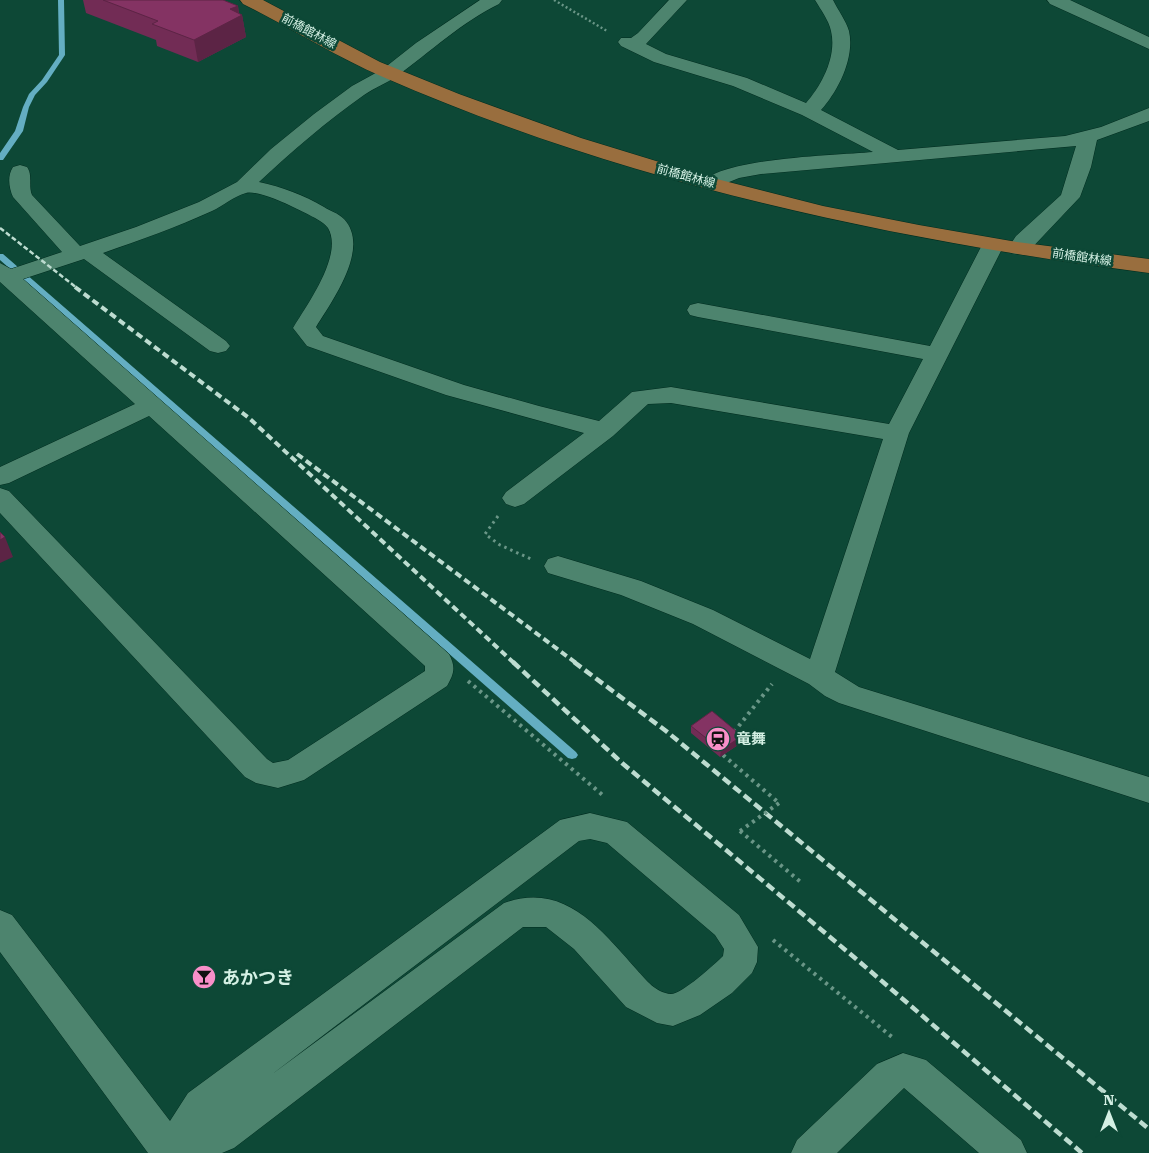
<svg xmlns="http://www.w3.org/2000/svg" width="1149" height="1153" font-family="'Roboto Serif','Noto Sans JP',serif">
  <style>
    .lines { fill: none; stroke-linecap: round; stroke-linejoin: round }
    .stream { fill: #64aec2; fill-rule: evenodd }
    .minor-casing { stroke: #002c1f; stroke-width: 1 }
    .major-casing { stroke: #002c1f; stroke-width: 1 }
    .path-far2 { stroke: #6a9687; stroke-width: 2.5; stroke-dasharray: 2 2.5; stroke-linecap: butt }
    .path-far1 { stroke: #6a9687; stroke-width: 3; stroke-dasharray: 2.5 4; stroke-linecap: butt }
    .path { stroke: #6a9687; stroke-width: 4; stroke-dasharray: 3 4.5; stroke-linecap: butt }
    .minor { fill: #4d846e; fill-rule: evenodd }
    .major { fill: #996e3e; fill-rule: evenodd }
    .rail-far2 { stroke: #bddcd0; stroke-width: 2.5; stroke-dasharray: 5 2.5; stroke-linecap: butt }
    .rail-far1 { stroke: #bddcd0; stroke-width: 4; stroke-dasharray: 7 4; stroke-linecap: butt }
    .rail { stroke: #bddcd0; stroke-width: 4.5; stroke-dasharray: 9 4.5; stroke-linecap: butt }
    .path-bridge { stroke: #6a9687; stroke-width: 4; stroke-dasharray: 3 4.5; stroke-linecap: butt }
    .wall { fill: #722c55 }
    .shaded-wall { fill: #5c2445 }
    .building { fill: #843363; stroke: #5c2445 }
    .labels { text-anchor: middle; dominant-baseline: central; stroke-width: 5; stroke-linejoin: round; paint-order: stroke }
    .far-street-label { font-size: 12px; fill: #d4f0e4; stroke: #0d4836 }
    .poi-label { font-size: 15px; font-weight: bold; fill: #d4f0e4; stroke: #0d4836; text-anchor: start }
    .near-poi-label { font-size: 18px; font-weight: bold; fill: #d4f0e4; stroke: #0d4836; text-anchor: start }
  </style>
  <rect width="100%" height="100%" fill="#0d4836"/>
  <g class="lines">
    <path class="stream" d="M58 0H64L65 55 47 82 35 95 29 107 23 131 3 160H0V153L15 131 23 107 29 94 42 80 59 55Z
      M0 254H3L576 752 578 755 576 758 572 759 568 758 0 260Z"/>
    <g class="minor-casing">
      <path id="minor" d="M480 0H502L499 4C462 22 430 52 397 76 387 83 374 88 364 95 327 121 292 151 259 182 282 187 304 195 324 207 330 211 338 213 344 219 371 248 332 301 316 327L323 336 464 385 539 406 599 421 632 392 671 387 889 424 923 359 698 317 690 315 687 310 690 305 698 303 930 346 982 245 985 240 993 239 1001 240 1004 245 909 433 835 672 859 687 1149 777V803L839 703 825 696 809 684 693 624 621 595 548 573 544 566 548 559 558 556 641 581 713 610 810 659 883 439 671 403 648 404 613 436 524 504 515 507 506 504 502 498 506 492 584 433 446 395 307 346 293 328C306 306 344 255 328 228 324 221 301 211 293 207 283 202 256 190 246 193 234 196 223 206 212 211 177 227 140 240 103 253L226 341 230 346 226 351 218 353 210 351 84 259 23 279 449 654C456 667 454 674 447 686L304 780 278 788 256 783 245 777 0 513V488L9 491 267 759 273 763 288 760 425 671V666L149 416 9 483 0 485V467L135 404 0 282V263L11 269 62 252 13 197C9 188 7 176 13 167L20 165 27 167C33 175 28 186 32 195L80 246 136 227 199 202 237 182 271 149 314 114 352 86 383 69 416 43Z
        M669 0H687L646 44 666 54 747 78 806 103C822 85 837 56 831 31 829 21 821 10 815 0H833C838 10 846 21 849 31 855 58 838 91 821 110L898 150 1065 136 1101 127 1149 108V121L1097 140 1091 167 1080 197 1027 253 1019 254 1011 253 1008 248 1016 236 1061 195 1076 146 761 174 739 178 712 189 705 187 702 183C719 158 840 155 873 152L802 115 733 86 654 62 621 46 618 42 621 38H631L638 33Z
        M1047 0H1070L1149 37V49L1050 4Z
        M590 813 627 822 739 915 758 947 757 962 752 973 732 993 700 1015 673 1026 657 1023 626 1007 574 949 546 927H523L234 1148 222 1153H148L0 952V910L12 915 170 1121 188 1093 560 820ZM590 839 607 843 715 935 724 949 723 956C715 964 682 994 671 994 656 993 646 980 637 970 601 930 565 881 504 903L271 1075 579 841Z
        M903 1053 926 1060 1021 1140 1027 1153H979L904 1088 837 1153H791L797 1140 877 1064Z"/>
    </g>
    <g class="major-casing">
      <path id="major" d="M240 0H263L380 62 459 94 581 138 705 176 823 206 919 225 1017 242 1149 259V273C886 239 626 183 383 77 334 56 290 27 243 4Z"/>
    </g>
    <path class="path-far2" d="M554 0 607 31"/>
    <path class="path-far1" d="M498 516 485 534 500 545 531 559"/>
    <path class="path" d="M468 681 605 797
      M734 732 772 684
      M723 755 779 803
      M740 831 803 884
      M773 940 892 1037 893 1040"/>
    <use href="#minor" class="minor"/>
    <use href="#major" class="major"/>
    <path class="rail-far2" d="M0 228 77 288"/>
    <path class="rail-far1" d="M75 287 249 418 514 663
      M297 454 576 663"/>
    <path class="rail" d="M513 662 622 763 855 958 1082 1153
      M574 662 666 731 1149 1129"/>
    <path class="path-bridge" d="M740 831 779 803"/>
  </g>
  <path class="wall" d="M83 0H223L238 6 239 14 242 15 246 37 198 62 157 46 156 40 86 13Z
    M691 726 742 736 741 743 720 757 691 733Z"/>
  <path class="shaded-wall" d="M238 6 239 16 242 15 246 37 198 62 194 40 230 9Z
    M5 537 13 557 0 563V540Z
    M742 736 741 743 720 757 721 750Z"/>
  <path class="building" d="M103 0H223L238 6 230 9 242 15 194 40 152 24 158 21Z
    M0 532 5 537 0 540Z
    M712 711 742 736 721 750 691 726Z"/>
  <defs>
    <g id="station-disc" transform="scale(1.25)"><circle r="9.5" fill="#f98fc9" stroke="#0d4836"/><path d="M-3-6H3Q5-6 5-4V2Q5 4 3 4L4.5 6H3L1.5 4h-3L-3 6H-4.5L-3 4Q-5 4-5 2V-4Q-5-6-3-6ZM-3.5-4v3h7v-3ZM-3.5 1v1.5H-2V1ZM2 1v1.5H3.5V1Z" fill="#111"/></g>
    <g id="bar-disc" transform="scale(1.25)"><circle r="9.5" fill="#f98fc9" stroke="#0d4836"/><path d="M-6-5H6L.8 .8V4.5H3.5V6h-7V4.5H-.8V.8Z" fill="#111"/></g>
  </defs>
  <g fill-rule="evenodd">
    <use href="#station-disc" x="718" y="739"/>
    <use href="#bar-disc" x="204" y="977"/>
  </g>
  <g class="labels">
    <g class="far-street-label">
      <text transform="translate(309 31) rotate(28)">前橋館林線</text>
      <text transform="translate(686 176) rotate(15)">前橋館林線</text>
      <text transform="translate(1082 257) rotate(8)">前橋館林線</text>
    </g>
    <g class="poi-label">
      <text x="736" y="739">竜舞</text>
    </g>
    <g class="near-poi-label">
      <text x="222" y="977">あかつき</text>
    </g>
  </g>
  <g transform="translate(1109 1113)" stroke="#0d4836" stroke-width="4" paint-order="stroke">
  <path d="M0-4L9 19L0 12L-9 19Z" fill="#d4f0e4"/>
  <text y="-8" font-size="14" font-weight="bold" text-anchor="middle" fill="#d4f0e4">N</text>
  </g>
</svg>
